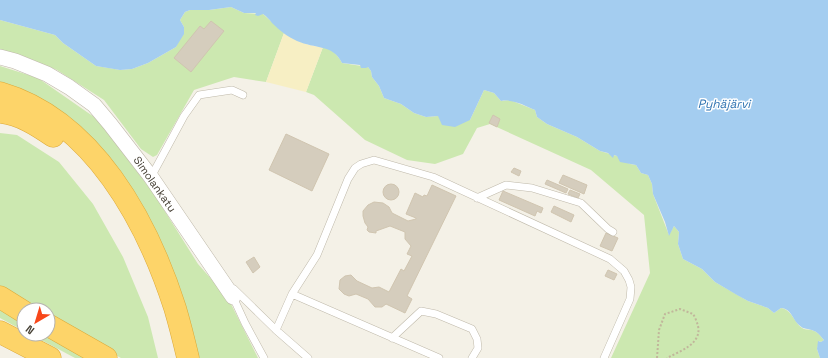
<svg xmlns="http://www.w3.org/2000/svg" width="828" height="358" font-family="'Space Grotesk',sans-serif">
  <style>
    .green { fill: #cce8b0 }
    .sand { fill: #f7efc4 }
    .water { fill: #a4cdf0 }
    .building { fill: #d5cdbd; stroke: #d0c5b0 }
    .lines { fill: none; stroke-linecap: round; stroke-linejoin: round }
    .lane-casing { stroke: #bfb9aa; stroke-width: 8 }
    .street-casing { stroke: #bfb9aa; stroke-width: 16 }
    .highway-casing { stroke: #dca939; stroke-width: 23 }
    .path { stroke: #c1b69b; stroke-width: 2; stroke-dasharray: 2 2; stroke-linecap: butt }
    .lane { stroke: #fff; stroke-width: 7 }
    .street { stroke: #fff; stroke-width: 15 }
    .highway { stroke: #fdd469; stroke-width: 22 }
    .labels { text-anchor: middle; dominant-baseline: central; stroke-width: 3; stroke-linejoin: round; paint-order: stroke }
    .street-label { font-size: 11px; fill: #474136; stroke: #fff }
    .water-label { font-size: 12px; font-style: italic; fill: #3074b2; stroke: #fff }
  </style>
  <rect width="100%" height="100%" fill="#f4f1e7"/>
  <path class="green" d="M231 7 244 13 263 14 284 33 266 82 234 77 194 90 157 155 153 157 141 149 104 100 57 70 18 54 0 51V20L55 35 63 43 96 66 109 68 120 70 132 69 148 63 176 47 184 27 180 20 185 12 190 10H209Z
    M323 47C332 49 338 55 342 63L368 67 371 71 372 77 379 86 384 98 401 104 414 113 426 117 438 116 470 120 484 90 494 93 501 101 510 100 535 110 537 117 547 124 577 137 600 151 617 156 630 164 636 165 641 173 648 175 652 184 653 194 669 235 674 226 679 232 678 244 683 259 702 269 715 282 748 301 768 308 774 313 781 308C793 310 794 324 804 329 807 330 811 329 814 331 818 332 821 337 824 340L821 342 819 341 817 349 820 358H611L650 273 644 215 591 170 490 124 477 128 463 154 435 164 407 160 365 140 314 95 306 92Z
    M0 66 38 78 97 119 154 194 198 264 228 298 258 358H194L178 294 82 135 0 88Z
    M0 133 17 135 59 162 93 204 123 257 148 317 158 358H121L48 318V310H34L0 289Z
    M0 310 24 323V331L0 318Z
    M30 334H44L89 358H75Z"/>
  <path class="sand" d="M284 33C296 40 309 47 323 47L306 92 266 82Z"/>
  <path class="water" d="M0 0H828V358H820L817 349 818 341 821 342 824 340C821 337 818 332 814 331 808 328 804 330 799 325 792 319 792 309 781 308L774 313 768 308 748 301 737 295 715 282 702 269 683 259 678 244 679 232 674 226 669 236 665 222 653 194 652 184 648 175 641 173 636 165 620 162 617 156 614 155 613 158 608 153 600 151 577 137 547 124 537 117 535 110C523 105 514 99 501 101L494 93 484 90 470 120 455 127 442 125 438 116 426 117 414 113 401 104 384 98 379 86 372 77 371 71 368 67 366 68H361L360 65 342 63C333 44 315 49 297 41 288 37 279 30 272 23 269 19 267 17 263 14L258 16 255 15 256 13H244L231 7 209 10H190L185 12 180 20 184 27V34L176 47 148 63 132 69 120 70 96 66 63 43 55 35 0 20Z"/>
  <path class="building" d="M211 21 224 31 191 72 174 58 200 26 204 29Z
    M493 115 500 119 497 127 489 123Z
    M286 134 329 154 312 191 269 170Z
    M514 168 521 171 519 176 511 172Z
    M563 175 587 185 584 194 559 183Z
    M547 180 568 189 566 193 545 184Z
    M383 192a8 8 0 1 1 16 0a8 8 0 1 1-16 0Z
    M432 185 456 196 407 296 412 299 405 313 386 304 382 307H375L368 299 356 294 349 296 344 294 339 289 340 280 345 276 351 275 357 281 372 288 379 287 389 292 401 269 404 271 412 256 407 254 411 246 405 239V232L390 226 376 231V233L369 232 367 230 368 227 365 223 363 216V211L368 205 374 202 383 203 389 207 392 213 408 221 416 219V218L406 214 415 193 423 197 424 195 427 196Z
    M570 190 580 194 578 198 568 194Z
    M503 191 543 208 541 213 537 211 535 216 499 200Z
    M554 206 574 215 571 222 551 212Z
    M606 233 618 238 612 251 600 246Z
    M254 257 260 267 253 273 246 262Z
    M608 270 617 274 614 280 605 276Z"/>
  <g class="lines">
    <g class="lane-casing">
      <path id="lane" d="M151 177 184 116 199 95 232 90 243 95
        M477 198 506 185 532 188 581 203 608 229 613 232
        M234 289 276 330 308 358
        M292 294 439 358
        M233 297 245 323 264 358
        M276 330 292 294 317 255 348 179 355 168 361 164 374 160 433 177 610 259 624 271 629 280 631 287 630 299 604 358
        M392 338 421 311 436 314 472 329 477 339 478 348 472 358"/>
    </g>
    <g class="street-casing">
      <path id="street" d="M0 57 15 61 47 74 69 87 94 105 110 124 151 177 233 297"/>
    </g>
    <g class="highway-casing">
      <path id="highway" d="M0 93C93 120 147 221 175 308 180 325 184 341 188 358
        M0 112C20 114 37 125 53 136
        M0 297 24 312
        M48 325 106 358
        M0 332 50 358"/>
    </g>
    <path class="path" d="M657 358 659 330 665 314 680 309 693 314C695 317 697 322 698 326 702 344 680 351 667 358"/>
    <use href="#lane" class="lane"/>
    <use href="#street" class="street"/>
    <use href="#highway" class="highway"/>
  </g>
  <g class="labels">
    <g class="street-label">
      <text transform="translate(155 184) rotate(55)">Simolankatu</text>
    </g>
    <g class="water-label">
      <text x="724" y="104">Pyhäjärvi</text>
    </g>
  </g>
  <g transform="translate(36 322) rotate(218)"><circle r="19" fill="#ffffff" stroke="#b5b3af"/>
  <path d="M0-3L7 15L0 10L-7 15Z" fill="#f8471a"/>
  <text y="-6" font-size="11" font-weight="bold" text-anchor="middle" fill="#474136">N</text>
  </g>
</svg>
